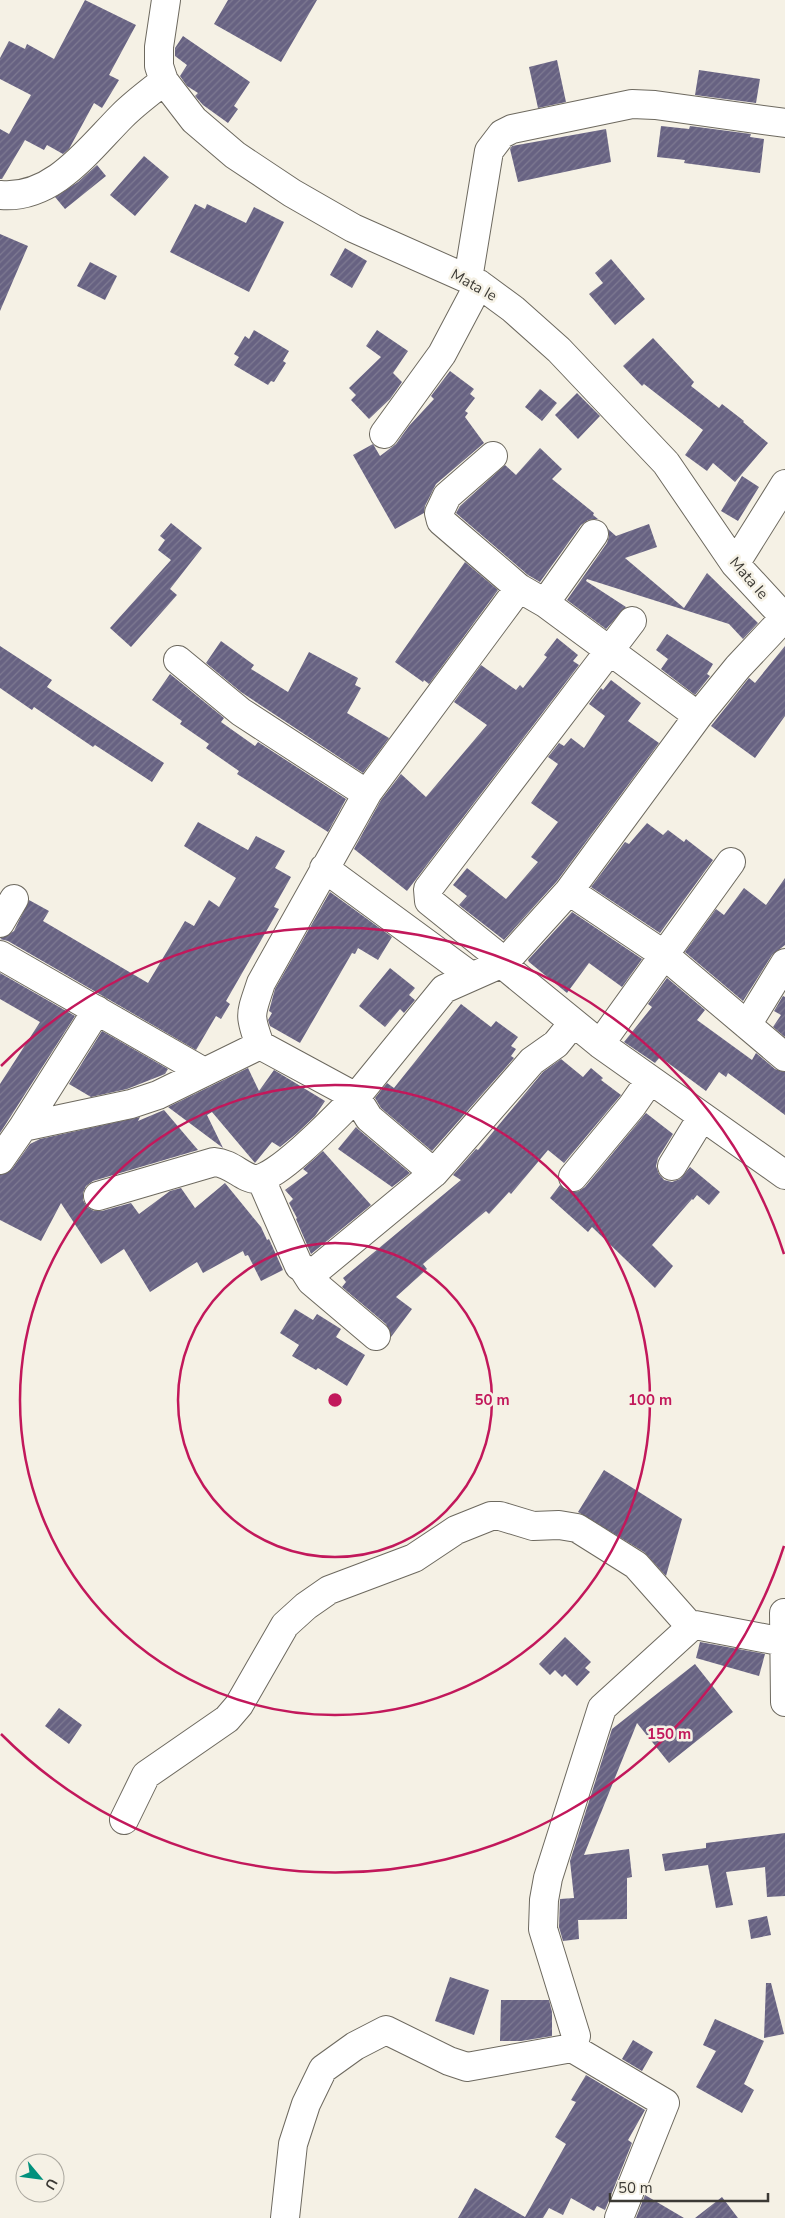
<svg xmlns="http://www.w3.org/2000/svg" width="785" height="2218" font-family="'Nunito Sans',sans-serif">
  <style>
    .building { fill: url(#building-hatch) }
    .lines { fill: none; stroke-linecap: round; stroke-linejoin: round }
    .minor-casing { stroke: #6d695f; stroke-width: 30 }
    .minor { stroke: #fff; stroke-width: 28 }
    .ring { fill: none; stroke: #c2185b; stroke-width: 2.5 }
    .labels { text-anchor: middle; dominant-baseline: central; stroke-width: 5; stroke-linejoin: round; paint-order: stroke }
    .street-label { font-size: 15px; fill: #3c3a35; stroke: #f5f1e5 }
    .centre { fill: #c2185b; stroke: #f5f1e5; stroke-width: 2.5 }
    .ring-label { font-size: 15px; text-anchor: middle; font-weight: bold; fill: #c2185b; stroke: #f5f1e5; stroke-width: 5; stroke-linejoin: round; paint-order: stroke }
  </style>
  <defs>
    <pattern id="building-hatch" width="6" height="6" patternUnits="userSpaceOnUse" patternTransform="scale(1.25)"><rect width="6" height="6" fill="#676282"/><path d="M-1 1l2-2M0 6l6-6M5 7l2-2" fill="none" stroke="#7e7a92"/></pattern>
  </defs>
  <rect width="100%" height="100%" fill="#f5f1e5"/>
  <path class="building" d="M85 0 136 25 109 75 119 80 102 108 94 103 69 149 63 154 47 145 44 150 25 140 2 179H0V129L9 134 31 95 0 79V58L9 41 25 49 27 44 54 59Z
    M228 0H317L281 62 214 24Z
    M183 36 250 82 234 106 238 109 228 123 203 105 195 96 198 93 187 86 180 76 187 65 175 56V48Z
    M557 60 566 102 538 108 529 67Z
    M699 70 760 79 756 103 695 95Z
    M661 126 689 129 690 126 751 134 750 137 764 139 760 173 684 163 685 160 657 157Z
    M606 129 611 162 518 182 510 149 512 146Z
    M144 156 169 177 135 216 110 195Z
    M97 165 106 176 65 209 55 197 78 182Z
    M195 204 205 209 207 204 246 223 254 207 284 222 249 292 170 252Z
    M0 234 28 246 0 311Z
    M345 248 367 261 352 288 330 275Z
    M611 259 645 299 615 325 589 294 603 283 595 273Z
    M90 262 117 276 105 300 77 286Z
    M254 330 289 351 283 361 286 363 274 382 271 381 268 385 234 365 239 357 234 354 245 336 249 339Z
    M377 330 408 351 393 373 402 382 390 399 369 419 351 400 356 395 349 388 381 357 366 346Z
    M653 338 694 382 691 386 719 408 722 404 744 421 743 422 768 443 735 482 713 463 707 471 685 455 703 430 644 384 642 386 623 366Z
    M450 371 474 389 470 394 475 398 465 411 468 413 465 417 484 443 436 484 425 506 424 513 395 529 353 455 373 444 380 456 396 444 409 426 434 399 431 396Z
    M540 389 557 403 542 421 525 407Z
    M577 393 600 416 578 439 555 415Z
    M540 448 562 469 552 479 594 513 593 515 598 519 588 520 581 525 540 582 528 575 456 513 460 506 505 465 516 475Z
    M742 476 759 487 738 521 721 511Z
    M171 523 202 548 170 589 177 595 131 647 110 628 171 560 158 550 165 540 160 536Z
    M649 524 657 547 625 558 684 608 707 573 758 623 743 639 729 624 587 579 586 581 626 607 606 629 567 600 607 543 609 536 608 529 616 536Z
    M465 562 498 590 429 684 424 680 423 682 395 662Z
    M667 634 713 664 707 674 710 676 695 695 661 669 668 659 656 650Z
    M557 638 578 655 573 661 579 665 407 891 354 849 381 800 401 774 426 797 487 725 454 702 481 665 516 690 520 685 523 688 547 657 544 655Z
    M221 641 254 665 251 669 288 692 309 652 358 678 355 685 361 688 347 713 389 738 363 773 241 692 206 663Z
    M0 646 52 680 47 687 164 763 152 782 95 745 93 747 34 707 32 710 0 688Z
    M785 646V716L755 758 711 726 749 678 755 683Z
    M170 674 224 718 221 722 255 746 258 742 346 799 328 832 237 774 239 771 206 748 209 744 180 724 182 721 152 700Z
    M611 680 641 703 628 721 659 743 557 881 504 940 459 905 467 896 453 885 467 868 506 899 538 862 531 857 558 822 531 803 558 764 548 757 559 743 564 746 571 738 584 748 605 716 589 704 601 688 603 690Z
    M198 822 248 850 256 836 285 851 275 868 291 877 274 907 279 909 226 1001 230 1004 221 1019 216 1016 196 1050 8 941 0 939 14 931 29 900 49 911 43 921 148 983 185 921 194 926 209 900 219 907 236 878 184 846Z
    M647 823 663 835 668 830 684 842 686 839 713 860 660 933 591 887 625 842 629 844Z
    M785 878V945L772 955 743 1001 685 952 716 909 724 915 744 888 766 905Z
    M330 892 392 937 378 960 358 948 355 954 352 953 300 1043 270 1026 268 1020 272 1013 269 1011 275 989Z
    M572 912 642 959 622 987 589 963 567 993 529 962 528 960Z
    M390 968 415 988 409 995 415 1000 404 1013 400 1009 385 1027 359 1006Z
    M0 973 75 1016 0 1133V1084L40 1022 0 999Z
    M667 978 705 1010 697 1020 752 1060 756 1053 775 1069 785 1072V1115L728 1073 726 1077 719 1072 706 1091 660 1057 655 1063 624 1042 652 1007 648 1004Z
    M783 996 785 997V1037L773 1027 781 1015 774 1011Z
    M461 1004 491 1027 496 1021 518 1037 511 1046 516 1049 511 1056 514 1058 432 1151 381 1108 375 1098 387 1083 394 1088Z
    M102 1031 168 1069 165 1074 127 1089 91 1097 69 1084Z
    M561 1059 583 1077 591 1068 603 1078 601 1080 621 1095 564 1163 548 1150 511 1194 509 1192 489 1214 486 1211 423 1264 427 1269 396 1297 412 1309 391 1337 386 1324 342 1287 346 1282 343 1278 461 1180 453 1175 476 1149 478 1150 543 1072Z
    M248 1068 259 1091 274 1070 325 1101 315 1116 297 1133 280 1147 272 1142 255 1163 212 1112 207 1115 223 1148 168 1107Z
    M164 1110 198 1150 93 1181 86 1186 83 1193V1200L87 1207 94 1211H102L131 1203 139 1214 170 1191 181 1188 195 1208 225 1183 261 1227 267 1240 269 1239 283 1270 261 1281 248 1255 245 1256 243 1251 203 1273 197 1262 150 1292 124 1249 101 1264 61 1203 41 1241 0 1220V1175L12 1169 30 1144 40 1139 140 1117 138 1121Z
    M646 1113 673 1134 658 1158 656 1166 659 1174 664 1180 672 1182 680 1179 690 1167 720 1192 709 1205 697 1195 693 1200 692 1199 652 1245 673 1266 655 1288 592 1227 588 1232 550 1198 560 1185 571 1192 579 1191 585 1187Z
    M356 1127 359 1130 410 1173 392 1187 338 1149Z
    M323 1151 371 1205 311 1254 296 1219 297 1218 289 1203 293 1199 285 1190 308 1173 303 1169Z
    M295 1309 313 1320 317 1314 341 1329 336 1337 365 1355 347 1386 318 1368 316 1370 292 1356 299 1345 280 1333Z
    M604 1470 682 1519 666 1576 644 1552 578 1512Z
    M565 1637 591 1662 585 1668 590 1672 577 1686 565 1674 562 1677 555 1670 550 1675 539 1664Z
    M700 1642 765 1654 759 1676 696 1658Z
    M695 1664 733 1712 669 1763 637 1723 584 1855 629 1849 632 1877 627 1878V1919L578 1920 579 1939 563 1941 559 1927 560 1899 574 1898 570 1861 612 1729Z
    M59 1708 82 1725 69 1744 45 1726Z
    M785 1833V1896L767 1897 765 1867 726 1872 733 1905 716 1908 708 1865 665 1871 662 1854 706 1848V1843Z
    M767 1916 771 1935 751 1939 748 1920Z
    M450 1977 489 1990 474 2035 435 2021Z
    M766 1983H771L784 2034 764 2038Z
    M501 2000H549L552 2012V2036L521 2041H500Z
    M715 2019 764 2041 744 2084 754 2090 742 2113 696 2087 716 2051 703 2045Z
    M633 2040 653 2052 642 2071 622 2059Z
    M586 2075 645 2110 628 2140 632 2143 605 2210 597 2206 594 2211 571 2198 563 2215 549 2208 543 2218H458L475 2188 525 2217 566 2144 555 2137 576 2102 571 2100Z
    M645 2195 684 2218H636Z
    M722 2197 738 2218H695Z"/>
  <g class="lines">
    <g class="minor-casing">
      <path id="minor" d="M166 0 159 47V66L164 81 194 120 235 155 292 193 353 228 479 284 513 309 559 350 666 463 735 564 785 618
        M0 195C53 200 89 149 122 116 135 103 150 92 164 81
        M468 279 489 151 502 134 512 129 632 104 655 105 785 123
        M384 434 442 354 479 284
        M493 456 447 496 439 513 441 521 519 588 545 603 698 716
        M735 564 785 484
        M545 603 594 534
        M178 660 241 712 364 792H368L519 588
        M324 868 471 976
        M569 891 663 954 785 1057
        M0 923 14 899
        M0 955 204 1072
        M505 962 429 901 428 889 632 621
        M502 964 600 1044 785 1175
        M747 1025 785 963
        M600 1044 731 862
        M260 1045C248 1013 251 1014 261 983L368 792
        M23 1127 97 1010
        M0 1160 23 1127 131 1104 158 1095 260 1045 356 1097 444 989 505 962 569 891 698 716 738 667 784 618
        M672 1166 702 1117
        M573 1177 632 1106 650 1080
        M261 1179 299 1266 313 1273 434 1173
        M98 1196 214 1162C232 1163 243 1179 256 1179 276 1180 340 1113 356 1097L369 1118 434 1173 532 1061 556 1044 573 1023
        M304 1270 311 1281 376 1336
        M784 1613 785 1702
        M124 1820 146 1775 227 1719 239 1705 285 1625 306 1606 329 1590 414 1558 456 1530 491 1516H500L533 1526 559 1525 577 1528 636 1565 691 1627
        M572 2048 665 2103 619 2218
        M285 2218 293 2144 306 2104 323 2069 355 2046 386 2030 449 2061 467 2067 572 2048 576 2036 543 1929 544 1900 548 1878 602 1708 691 1627 695 1625 784 1642"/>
    </g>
    <use href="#minor" class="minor"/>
  </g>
  <g class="ring">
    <circle cx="335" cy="1400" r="157"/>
    <circle cx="335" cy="1400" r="315"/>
    <path d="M784 1546A472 472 0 0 1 1 1734M1 1066A472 472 0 0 1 784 1254"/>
  </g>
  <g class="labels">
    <g class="street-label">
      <text transform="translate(474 285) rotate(29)">Mata Ie</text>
      <text transform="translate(749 578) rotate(49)">Mata Ie</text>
    </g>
  </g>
  <circle cx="335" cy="1400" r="8" class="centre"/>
  <g class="ring-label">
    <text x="492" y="1405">50 m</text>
    <text x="650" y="1405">100 m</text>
    <text x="669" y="1739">150 m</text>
  </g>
  <g transform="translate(40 2178) rotate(119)"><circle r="24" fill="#f5f1e5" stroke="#aba89f"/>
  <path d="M0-4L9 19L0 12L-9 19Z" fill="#02917d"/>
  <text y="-8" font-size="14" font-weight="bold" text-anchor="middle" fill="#3c3a35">U</text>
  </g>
  <path d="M610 2193v8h158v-8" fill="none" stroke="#3c3a35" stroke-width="2.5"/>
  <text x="618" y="2193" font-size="15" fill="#3c3a35" stroke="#f5f1e5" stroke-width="4" paint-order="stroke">50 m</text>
</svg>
